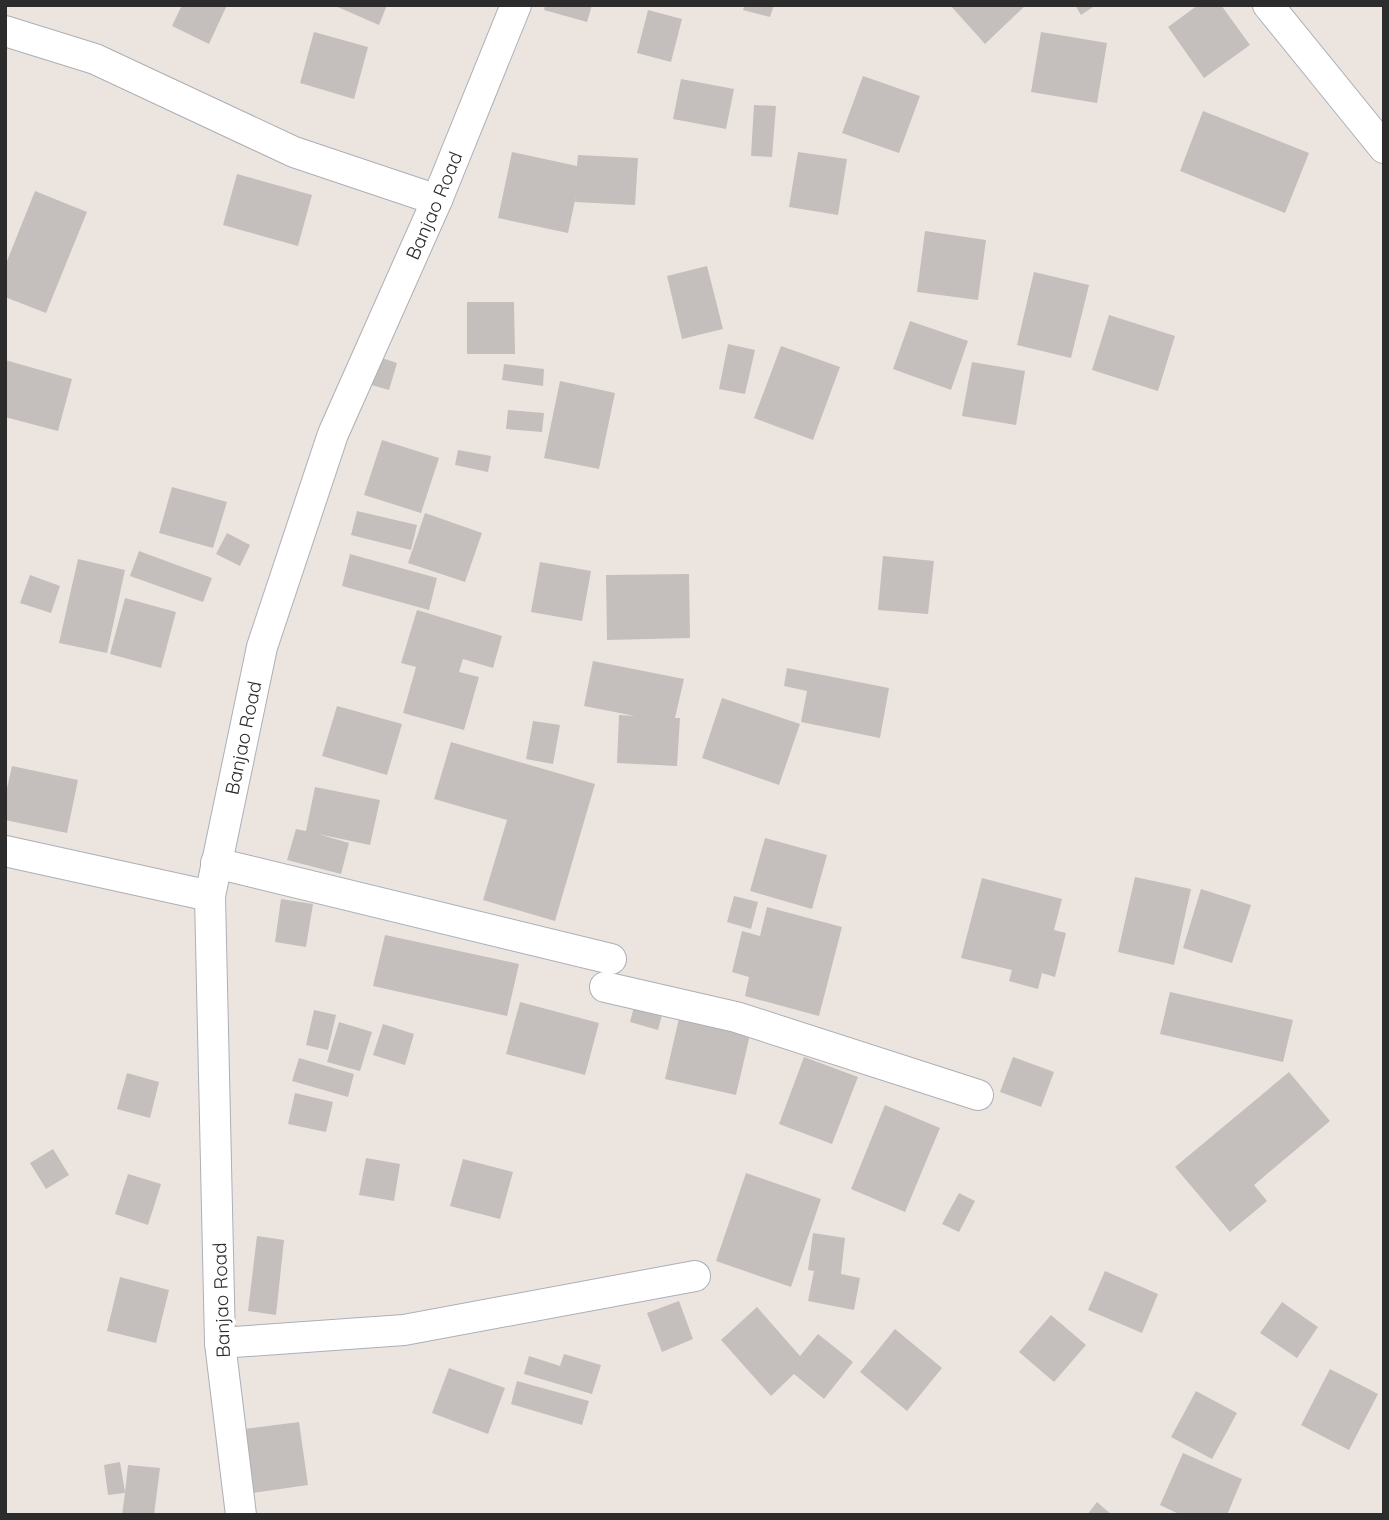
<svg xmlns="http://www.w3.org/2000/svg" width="1389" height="1520" font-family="Quicksand,sans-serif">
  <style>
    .building { fill: #c4bfbc }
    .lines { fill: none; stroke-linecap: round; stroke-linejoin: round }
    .minor-casing { stroke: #acafb6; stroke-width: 32 }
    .minor { stroke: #fff; stroke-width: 30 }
    .labels { text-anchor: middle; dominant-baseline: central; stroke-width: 7; stroke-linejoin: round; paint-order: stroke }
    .street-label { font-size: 19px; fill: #2c2c2c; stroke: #fff }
  </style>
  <rect width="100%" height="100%" fill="#ece5df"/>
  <path class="building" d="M182 5H227L209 44 172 26Z
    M333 5H387L379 25Z
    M545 5H592L587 22 544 10Z
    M745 5H774L770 17 743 10Z
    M950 5H1026L985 44Z
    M1075 5H1096L1081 15Z
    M1198 5H1221L1250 45 1204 78 1168 27Z
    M648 10 682 19 671 62 637 53Z
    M314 32 368 47 354 99 300 83Z
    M1041 32 1107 43 1097 103 1031 92Z
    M863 76 920 96 899 153 842 133Z
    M681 79 734 89 726 129 673 119Z
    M754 105 776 106 772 157 751 156Z
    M1203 111 1309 153 1285 213 1180 171Z
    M512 152 577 166 578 155 638 158 635 205 575 202 576 196 568 233 498 218Z
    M798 152 847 159 838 215 789 207Z
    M237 174 312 195 298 246 223 225Z
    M35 191 87 212 46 313 5 297V266Z
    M925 231 986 240 978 300 917 292Z
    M707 266 723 329 682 339 667 276Z
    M1034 272 1089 285 1071 358 1017 345Z
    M467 302H514L515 354H467Z
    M1109 315 1175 336 1158 391 1092 370Z
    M910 321 968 341 951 390 893 369Z
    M728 344 755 350 745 394 719 389Z
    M781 346 840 367 813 440 754 418Z
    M376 356 397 363 389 390 368 384Z
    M5 360 72 379 58 431 5 417Z
    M972 362 1025 371 1016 425 962 416Z
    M504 364 544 369 543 386 502 380Z
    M560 381 615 393 599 469 544 458Z
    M508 410 544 413 542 432 506 429Z
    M382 440 439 458 421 513 364 495Z
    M458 450 491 456 488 472 455 465Z
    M172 487 227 502 213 548 159 533Z
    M357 511 417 525 411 550 351 535Z
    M425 513 482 533 465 582 408 563Z
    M227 533 250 545 240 566 216 554Z
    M139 551 212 578 203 602 130 576Z
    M350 554 437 578 429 610 342 586Z
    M883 556 934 561 928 614 878 610Z
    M78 559 125 570 107 653 59 643Z
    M540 562 591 571 582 621 531 612Z
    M689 574 690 638 607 640 606 575Z
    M30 575 60 586 51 613 20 603Z
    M125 598 176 612 161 668 110 654Z
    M417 610 502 636 493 668 463 659 459 672 479 677 464 730 403 713 416 667 401 663Z
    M593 661 684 679 675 718H680L677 766 617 763 619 715 635 716 584 706Z
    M787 668 889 688 880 738 801 722 807 691 784 686Z
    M722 698 800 724 779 785 702 758Z
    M337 706 402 724 387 775 322 756Z
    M533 721 560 725 553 764 526 759Z
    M451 742 595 784 555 921 483 900 507 820 434 799Z
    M12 766 78 780 67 833 5 820V797Z
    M315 787 380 800 370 845 318 834 349 843 341 874 287 860 296 829 306 831Z
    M765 838 827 855 812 909 750 891Z
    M1135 877 1191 889 1174 965 1118 952Z
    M982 878 1062 899 1054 930 1066 933 1055 977 1042 973 1038 989 1009 981 1012 970 961 958Z
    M1201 889 1251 905 1232 963 1183 948Z
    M734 896 758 902 751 929 727 922Z
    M281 899 313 904 306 947 275 942Z
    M767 907 842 927 819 1016 745 996 749 977 732 972 742 931 760 936Z
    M385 935 519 964 507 1016 373 986Z
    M1170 992 1293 1020 1283 1062 1160 1034Z
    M520 1002 599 1023 585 1075 506 1054Z
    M635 1003 663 1011 658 1030 630 1022Z
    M314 1010 336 1015 328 1050 306 1045Z
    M681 1010 752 1026 736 1095 665 1079Z
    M339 1022 372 1032 360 1071 327 1062Z
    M383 1024 414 1034 405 1065 373 1055Z
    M804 1057 858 1077 832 1144 779 1124Z
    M1013 1057 1054 1072 1041 1107 1000 1092Z
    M299 1058 354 1074 348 1097 292 1081Z
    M1289 1072 1330 1121 1254 1185 1267 1201 1230 1232 1175 1167Z
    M127 1073 159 1082 150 1118 117 1109Z
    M295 1093 333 1102 326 1132 288 1124Z
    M885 1105 940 1128 905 1212 851 1189Z
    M53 1149 69 1175 46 1189 30 1163Z
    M366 1158 400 1164 394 1201 359 1195Z
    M463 1159 513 1172 500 1219 450 1206Z
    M746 1173 821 1199 791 1287 716 1261Z
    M128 1174 161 1184 148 1225 115 1214Z
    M959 1193 975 1201 959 1232 942 1224Z
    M813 1233 845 1238 841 1274 860 1278 854 1310 808 1301 814 1271 808 1270Z
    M257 1236 284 1240 276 1315 248 1311Z
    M1105 1271 1158 1294 1142 1333 1088 1310Z
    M120 1277 169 1290 156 1343 107 1331Z
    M679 1301 693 1339 662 1352 647 1313Z
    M1282 1302 1318 1327 1297 1358 1260 1333Z
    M757 1307 800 1356 818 1334 853 1362 824 1399 794 1374 771 1396 721 1340Z
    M1051 1315 1086 1345 1054 1382 1019 1352Z
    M895 1329 942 1368 907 1411 860 1372Z
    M564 1354 601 1365 592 1394 524 1374 529 1356 560 1366Z
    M449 1368 505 1388 488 1434 432 1413Z
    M1330 1369 1378 1394 1349 1450 1301 1425Z
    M517 1381 589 1401 582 1425 511 1404Z
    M1196 1391 1237 1413 1212 1459 1171 1437Z
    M299 1422 308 1485 253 1493 244 1429Z
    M1183 1453 1242 1479 1227 1515H1181L1160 1505Z
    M120 1462 125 1492 128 1465 160 1468 154 1515H122L125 1493 108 1495 104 1465Z
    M1097 1502 1112 1515H1087Z"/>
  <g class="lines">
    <g class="minor-casing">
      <g id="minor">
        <path d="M1268 5 1384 148"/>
        <path d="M5 31 95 59 294 152 437 200"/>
        <path d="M5 851 210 896"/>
        <path d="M216 863 611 959"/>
        <path d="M605 987 736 1017 978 1095"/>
        <path d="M220 1343 404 1330 695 1276"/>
        <path id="s1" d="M241 1515 220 1343 210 896 262 647 333 434 437 200 516 5"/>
      </g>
    </g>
    <use href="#minor" class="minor"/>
  </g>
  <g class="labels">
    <g class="street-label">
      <text stroke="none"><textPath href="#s1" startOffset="1349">Banjao Road</textPath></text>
      <text stroke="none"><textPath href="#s1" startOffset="782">Banjao Road</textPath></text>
      <text transform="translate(221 1300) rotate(-92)">Banjao Road</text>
    </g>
  </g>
  <rect width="1389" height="1520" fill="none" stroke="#2c2c2c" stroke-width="14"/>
</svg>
